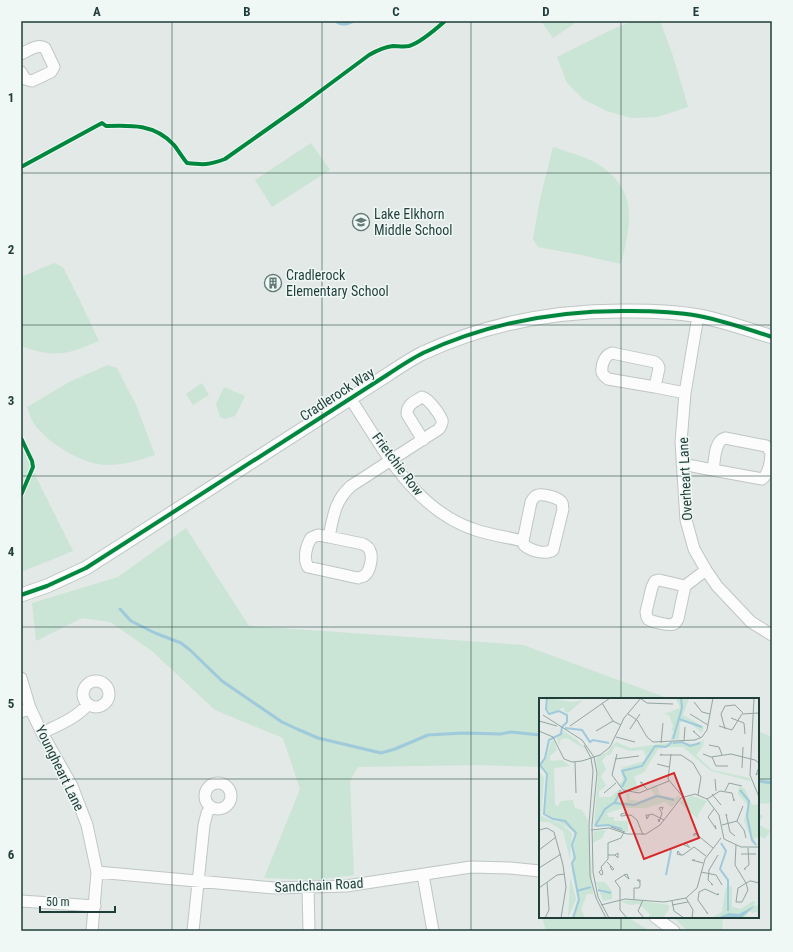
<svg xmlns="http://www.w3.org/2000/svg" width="793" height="952" font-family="'Roboto Condensed',sans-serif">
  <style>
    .green { fill: #cae4d5 }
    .water { fill: #9fcadb }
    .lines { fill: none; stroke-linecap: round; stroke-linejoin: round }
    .stream { stroke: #9fcadb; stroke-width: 3 }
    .minor-casing { stroke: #bfc6c4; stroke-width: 13 }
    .tertiary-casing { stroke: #bfc6c4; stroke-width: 15 }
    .minor { stroke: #fbfcfb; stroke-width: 11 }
    .tertiary { stroke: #fbfcfb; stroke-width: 13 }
    .cycleway-casing { stroke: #f0f8f5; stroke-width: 6 }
    .cycleway { stroke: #00873e; stroke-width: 4 }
    .grid { fill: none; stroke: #1f3e3a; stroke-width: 1; stroke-opacity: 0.55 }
    .labels { text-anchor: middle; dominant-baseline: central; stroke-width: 3; stroke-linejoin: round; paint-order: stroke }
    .poi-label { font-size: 14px; fill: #1f3e3a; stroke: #f0f8f5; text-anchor: start }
    .street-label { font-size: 14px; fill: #1f3e3a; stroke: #f0f8f5 }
    .inset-river { fill: none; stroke: #9fcadb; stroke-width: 2 }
    .inset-road { fill: none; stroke: #94a5a2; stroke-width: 1 }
    .view { fill: #d62828; fill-opacity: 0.15; stroke: #d62828; stroke-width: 2 }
    .inset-edge { fill: none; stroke: #1f3e3a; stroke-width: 2 }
    .neatline { fill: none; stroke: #1f3e3a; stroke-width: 1.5 }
    .grid-label { font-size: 13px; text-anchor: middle; font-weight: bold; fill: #1f3e3a }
  </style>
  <rect width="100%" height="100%" fill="#e2e9e7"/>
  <path class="green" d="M541 21H578L553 38Z
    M633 21H660L674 59 688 107 657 117 631 118 607 111 583 99 567 83 557 57 611 30Z
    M311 143 330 170 272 207 255 180Z
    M553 147C567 152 584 156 596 163 639 189 631 223 621 264L581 255 538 247 533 239 540 199Z
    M54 263 63 267 81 303 99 341C66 355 55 358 21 346V277Z
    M108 365 117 368 136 405 155 455C140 460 123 465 107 465 83 465 48 443 34 424 31 419 29 412 27 407L71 381Z
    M202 383 209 395 193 405 186 394Z
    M224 387 245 396 235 416 224 419 220 417 216 404Z
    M21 447 73 551 21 572Z
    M186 528 249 626 523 645 670 699H540V767L478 765 358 767 350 781 354 875 317 880 264 878 300 789 283 738 215 710 152 651 110 622 82 618 36 641 32 603 118 577Z
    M758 731 772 737V803L758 804Z
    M758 813 763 816 758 824 770 831 765 839 758 835Z
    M542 917H627L650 931H546Z
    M673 917H723L722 931H688Z"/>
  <path class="water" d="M333 21H357C348 26 341 28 333 21Z"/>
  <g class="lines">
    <path class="stream" d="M120 609 131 621 155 633 181 643 190 650 222 681 282 722 297 729 318 738 381 753 395 749 428 735 463 733 500 734 511 732 540 735
      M758 781 772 783"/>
    <g class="minor-casing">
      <path id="minor" d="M21 54C28 51 38 43 45 48L54 67 51 72 32 81 25 79 21 72
        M698 316 685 393 681 442 686 520 694 549 706 570 717 586 751 622 772 635
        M655 387 608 379C606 377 602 375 602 372 601 364 605 355 612 353L655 362 658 365 659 368 655 387 685 393
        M350 398C382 447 414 509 473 529 489 535 507 537 523 541L531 502C533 499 534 496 538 495 543 494 559 497 562 503 563 504 562 507 563 509L553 550C545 555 531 551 524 545L523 541
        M682 464 713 470C715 460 714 441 725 438L766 446 771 452C771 460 769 474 762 479L713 470
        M329 537 318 535 311 538C306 546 303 559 308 567L358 578C360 577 362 577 364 576 370 572 373 557 370 551 369 547 366 546 363 544L329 537C333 517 335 500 351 486L439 429C441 426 443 423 442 420 439 413 429 399 422 397 414 402 407 404 407 414L423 440
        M685 586 659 580 655 581 652 587 646 612C647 616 646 616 648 619 652 622 670 626 674 624 676 622 677 621 678 619L685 586 706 570
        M21 678 30 708 42 733 72 786 87 825 97 872 92 931
        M83 694a13 13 0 1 1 26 0a13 13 0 1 1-26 0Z
        M21 712 30 708
        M42 733C58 725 77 718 88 704
        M205 796a13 13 0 1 1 26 0a13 13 0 1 1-26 0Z
        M97 872 274 888 346 886 471 867 510 868 540 871
        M423 875 433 931
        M308 888 309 931
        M21 901 95 906
        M655 917 674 931
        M193 931 204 825 207 813 211 807"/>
    </g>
    <g class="tertiary-casing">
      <path id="tertiary" d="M21 595 47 586 86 568 387 375C399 367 411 359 423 353 488 323 559 310 630 311 653 311 677 312 699 316 724 321 748 329 772 337"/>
    </g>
    <use href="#minor" class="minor"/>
    <use href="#tertiary" class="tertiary"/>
    <g class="cycleway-casing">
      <path id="cycleway" d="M21 167 102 123 106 126C131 125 155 124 174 145 178 150 182 157 187 163 204 165 209 165 225 159L303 104 369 55C376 51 385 47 393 46 398 46 404 47 409 46 420 43 436 29 445 21
        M21 438 32 461 33 467 21 495
        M21 595 47 586 86 568 387 375C399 367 411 359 423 353 488 323 559 310 630 311 653 311 677 312 699 316 724 321 748 329 772 337"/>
    </g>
    <use href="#cycleway" class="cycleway"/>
  </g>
  <path class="grid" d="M172 21V931M322 21V931M471 21V931M621 21V699M21 173H772M21 325H772M21 476H772M21 627H772M21 779H540M758 779H772M621 917V931"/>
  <defs>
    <g id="school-ring" transform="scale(0.9)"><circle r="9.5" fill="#f0f8f5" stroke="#637a77" stroke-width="1.5"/><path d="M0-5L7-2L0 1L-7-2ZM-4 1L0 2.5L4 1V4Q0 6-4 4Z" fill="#637a77"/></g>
    <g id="building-ring" transform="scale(0.9)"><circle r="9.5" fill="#f0f8f5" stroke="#637a77" stroke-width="1.5"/><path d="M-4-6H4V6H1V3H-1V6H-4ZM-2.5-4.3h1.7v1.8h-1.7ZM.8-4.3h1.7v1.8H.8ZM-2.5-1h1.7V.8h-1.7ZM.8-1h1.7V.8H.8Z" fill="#637a77"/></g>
  </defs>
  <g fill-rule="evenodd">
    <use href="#school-ring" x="361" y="222"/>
    <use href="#building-ring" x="273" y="283"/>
  </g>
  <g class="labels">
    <g class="poi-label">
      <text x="374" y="214">Lake Elkhorn<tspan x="374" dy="16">Middle School</tspan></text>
      <text x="286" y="275">Cradlerock<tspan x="286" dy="16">Elementary School</tspan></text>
    </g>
    <g class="street-label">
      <text transform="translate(337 394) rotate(-33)">Cradlerock Way</text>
      <text transform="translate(398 464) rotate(53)">Frietchie Row</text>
      <text transform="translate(685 479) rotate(-93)">Overheart Lane</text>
      <text transform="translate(60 768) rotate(64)">Youngheart Lane</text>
      <text transform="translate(319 885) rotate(-3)">Sandchain Road</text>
    </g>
  </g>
  <g transform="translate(539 698)">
    <rect width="220" height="220" fill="#e2e9e7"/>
    <path d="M9 0 34 4 44 2 29 15 25 13V9L14 15 8 11ZM137 0H150L144 17 165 29 163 35 149 23 144 22 141 25 140 41 131 42 135 33H132L134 28 130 17 125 16 141 10ZM24 33 38 42 46 51 28 40 22 41 20 47 18 41ZM15 42 18 52 11 58V63L23 62 31 68 15 70 16 107 19 108 22 103 34 102 36 110 43 112 49 122 54 196H48L42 211 46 220H33L39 200 33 174 35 134 6 115 9 76 2 66 7 61 12 44ZM165 42 164 48 157 57 173 72 211 80V83L172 73 144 49H128L119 51 105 74 95 79 100 93 86 92 79 87 84 83 82 70 105 63 107 58 104 52 91 53 76 48 71 57H67L63 63 67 71 62 78 67 88 60 93V99H72L80 91 83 93 80 103 88 104 87 94 90 95 91 102 100 103 115 97 112 90 118 87 121 97 136 100 140 97 142 100 133 109 126 104 107 110H85L68 115 69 119H75V123H89V134L68 127 55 129 59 76 57 60 68 54 77 44 92 50 137 44 155 46ZM0 73 5 80 2 118 20 125 33 135 31 161 24 133 10 124H0ZM200 89 206 91 213 107 220 106V138L215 141 219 147 213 144 205 122 209 107 199 96ZM153 98 168 103 159 116V121L140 104ZM67 132 63 140 54 145 55 133ZM32 181 37 201 29 220 31 182ZM57 184H66L73 193V201L64 203ZM189 187 193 189V209L202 211 214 203 217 204 212 211 220 206V213L214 215 210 213 206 220H172L183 214 186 193ZM97 202 130 207V211L124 220H109L111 216 100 206 91 207 81 203Z" fill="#cae4d5"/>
    <path d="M217 207 202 220H178L190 215 200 216Z" fill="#9fcadb"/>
    <path class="inset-river" d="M8 0 7 11 10 16 20 13 28 17V24L23 29 22 36 10 42 6 60 1 67 8 76 5 116 14 121 26 123 37 135 33 147 36 160 33 165 40 202 34 220M140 21 163 29M26 30 43 32 51 44 54 42 70 45M134 41 143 10 142 0M134 45 143 44 151 48 161 45M83 89 87 81 83 73 103 68 116 48 127 49 133 44M201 92 210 103 208 118 213 142 217 147M75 105 95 107 118 98 135 102M56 128 66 111 76 104 82 92M57 128 69 127 83 131M182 145 187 153 181 171 189 182V213M127 177 132 152M59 192 72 195M38 193 52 189"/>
    <path class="inset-road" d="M215 0 211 77 220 99M102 1 108 5 134 6M155 4 163 14 171 16M63 5 74 23 82 27M89 16 98 22 108 39 114 44 156 42 163 39 168 32 174 0M151 16 169 27M4 17 43 42 55 59 58 75 53 127 54 174 59 199 70 220M192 20 205 25 206 36M0 23 18 28M31 28 71 0M180 28 193 32 203 16 220 15M91 31 101 16M186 31 182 16 186 8 196 7 204 15M0 33 14 39 25 61 33 64 43 63 61 57 71 49 85 20 102 0M57 33 74 23M156 34 154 33 162 40M77 39 96 44M145 42 146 29M122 45 124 25M45 47 52 60 54 73 50 127 51 178 57 200 67 220M170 47 180 49 183 57M78 56 73 77 84 92 100 95 130 83M123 56 121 57H142L154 65 162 79 159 97M132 56 129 81 144 99M164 56 172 59 192 56 216 62 220 65M173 59 177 68H189M76 61 100 58M36 64 37 95M118 66 130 69M220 69 217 77 220 75M203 70 204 49M176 81 177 93M104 85 101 84 108 91M186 93 190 85 203 88M65 95 77 85M173 96 182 107 181 106M168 101 181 93 193 95 195 103V101M175 111 169 119 177 131 176 127M87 117 86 115 82 116V118L92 117 98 122 104 137M110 117H107L108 121 110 117 113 116 125 122M188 118 187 116 191 134 196 138M119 121 120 124 123 115 120 110 124 109 123 112M198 123 205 132 207 140M183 127 198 123 204 108M72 129 86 134M0 132 8 130 15 134 24 167 27 189 22 220M52 132 70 130 88 136H107L121 127 142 100 156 96 168 101 180 117 185 141 202 149H220M157 137H154L156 135 174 150M197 147 196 167 207 185 209 192 203 204H197L199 190 201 189 207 185 211 183H212L220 185M150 149 145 147 147 145 151 150M0 152 17 139M202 156H217M69 157H76L79 160V155L76 157M142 157 139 153 138 156 142 157H144L155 149 167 158M156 162H153L164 165M68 164 75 171 73 172 71 168M0 170 22 156M207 171H205L210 167 209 150M62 172 60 174 62 177 64 176 62 169 69 161V145L82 140 85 134M162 174 177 177 183 187M85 177 88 176 90 181 85 177 76 183 81 190V212L88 220M172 186 174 187 169 182 170 172 179 157M0 190 18 177 26 176M160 194 159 202 169 216 167 214M160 194 166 191 179 197 180 196H178M147 200 154 212 153 220M95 201V190H100L101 188V182H98L101 184M104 202 99 213 105 220M133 203 135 213 145 220M62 207 86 201 125 204 147 200 158 190 166 161 182 140M133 207 149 204M6 220 10 212 8 184"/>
    <path class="view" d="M135 75 160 140 105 161 80 96Z"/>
    <rect width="220" height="220" class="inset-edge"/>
  </g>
  <rect width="793" height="952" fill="none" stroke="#f0f8f5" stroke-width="44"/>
  <path d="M40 906v6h75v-6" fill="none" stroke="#1f3e3a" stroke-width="2"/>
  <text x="46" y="906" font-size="12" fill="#1f3e3a" stroke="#f0f8f5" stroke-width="3" paint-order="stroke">50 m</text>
  <rect x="22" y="22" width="749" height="908" class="neatline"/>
  <g class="grid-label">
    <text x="97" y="16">A</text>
    <text x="247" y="16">B</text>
    <text x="396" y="16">C</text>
    <text x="546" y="16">D</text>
    <text x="696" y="16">E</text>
    <text x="11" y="102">1</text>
    <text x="11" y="254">2</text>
    <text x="11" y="405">3</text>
    <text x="11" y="556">4</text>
    <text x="11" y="708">5</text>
    <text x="11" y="859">6</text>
  </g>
</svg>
